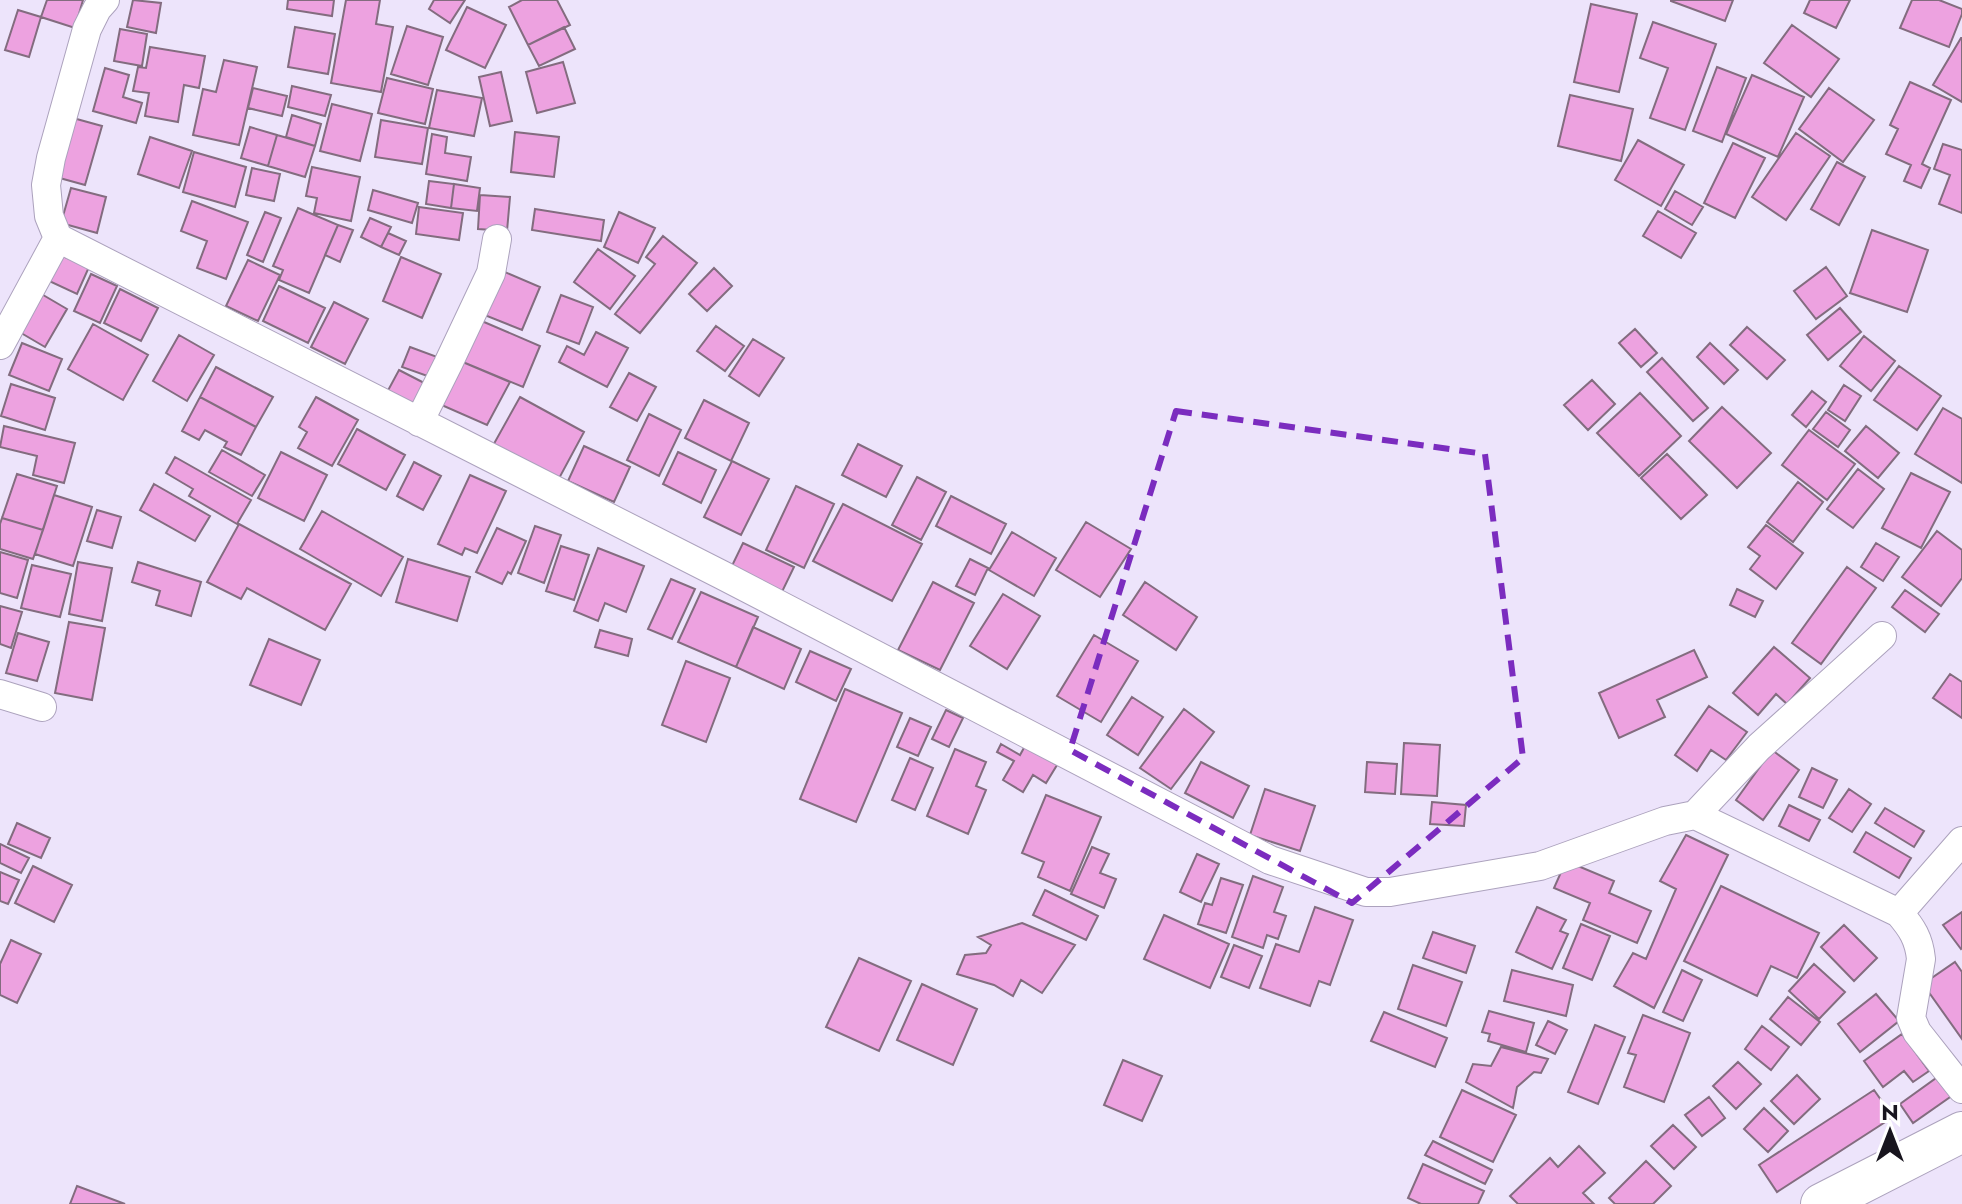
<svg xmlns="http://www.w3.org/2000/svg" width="1962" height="1204" font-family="Jost,sans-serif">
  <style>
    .building { fill: #eda2e0; stroke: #836c7f; stroke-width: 2 }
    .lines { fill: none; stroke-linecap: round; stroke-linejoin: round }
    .minor-casing { stroke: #aca2bd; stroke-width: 30 }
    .secondary-casing { stroke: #aca2bd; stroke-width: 42 }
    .minor { stroke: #fff; stroke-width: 28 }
    .secondary { stroke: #fff; stroke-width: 40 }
    .marked { fill: none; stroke: #7b2cbf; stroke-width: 6; stroke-dasharray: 16 10; stroke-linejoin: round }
  </style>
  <rect width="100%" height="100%" fill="#ede4fb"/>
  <path class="building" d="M47 0H83L75 28 41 17Z
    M133 0 161 3 156 33 127 27Z
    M288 0H334L332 16 287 9Z
    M346 0H380L376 24 393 27 381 92 331 83Z
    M434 0H465L450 23 429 9Z
    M522 0H557L570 25 528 45 509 7Z
    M1671 0H1733L1725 21 1671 1Z
    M1810 0H1850L1836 28 1804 13Z
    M1912 0H1939L1962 9V14L1949 47 1900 28Z
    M1591 4 1637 14 1619 92 1574 82Z
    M467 7 506 25 485 68 446 50Z
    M18 10 41 17 29 57 5 50Z
    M1653 22 1716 44 1685 130 1650 118 1668 68 1640 58Z
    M1792 25 1839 59 1811 97 1764 63Z
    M407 26 443 37 428 85 391 74Z
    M295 27 335 34 328 74 288 67Z
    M564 27 575 49 539 66 528 45Z
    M120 29 147 34 142 66 114 61Z
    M1961 38H1962V102L1933 85Z
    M150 47 205 56 199 88 184 85 178 122 145 116 149 93 133 91 138 67 146 68Z
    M224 60 257 67 239 145 193 135 203 89 216 92Z
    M563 62 575 103 537 113 526 72Z
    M1717 67 1746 78 1722 142 1693 131Z
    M105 68 129 75 123 97 142 103 136 123 93 111Z
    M501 72 512 121 490 126 479 77Z
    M1752 75 1804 97 1778 157 1726 134Z
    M387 78 433 89 425 124 378 113Z
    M1910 82 1951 100 1922 164 1930 168 1921 188 1904 181 1911 165 1886 154 1898 129 1890 125Z
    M292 86 331 95 325 116 288 107Z
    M253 88 287 96 282 116 248 108Z
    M1829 88 1874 120 1843 162 1799 129Z
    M437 90 482 98 474 136 429 128Z
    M1570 95 1633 109 1621 161 1558 146Z
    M332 104 372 114 360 161 320 151Z
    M292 115 321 124 315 146 286 137Z
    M73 118 102 126 85 185 56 177Z
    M381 120 428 128 422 164 375 157Z
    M250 127 277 135 268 166 241 158Z
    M515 132 559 137 554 177 511 172Z
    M1796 133 1830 156 1786 220 1752 197Z
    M432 134 447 137 445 153 471 157 467 181 426 174Z
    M277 135 315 146 305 177 268 166Z
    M150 137 192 151 179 188 138 174Z
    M1638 140 1684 165 1661 206 1615 180Z
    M1733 143 1765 158 1735 218 1704 203Z
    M1943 144 1962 150V213L1939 204 1950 175 1934 169Z
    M194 152 246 167 235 207 183 192Z
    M1837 162 1865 177 1839 225 1811 209Z
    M312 167 360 177 351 221 314 213 317 198 306 196Z
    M252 168 280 174 274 201 246 195Z
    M429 181 454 184 451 208 426 204Z
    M454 184 480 188 477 211 451 208Z
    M71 188 106 197 97 233 61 223Z
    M373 190 418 203 412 223 368 210Z
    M1675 191 1703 207 1692 225 1665 209Z
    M480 195 510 197 507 231 478 229Z
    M192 201 248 222 226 279 197 268 207 241 181 231Z
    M419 207 463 213 459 240 416 234Z
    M298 208 338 225 309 293 279 280 283 270 273 266Z
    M535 209 604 220 601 241 532 230Z
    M1658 211 1696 233 1681 258 1643 236Z
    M265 212 281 218 263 262 247 255Z
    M619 212 655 228 638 263 604 247Z
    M370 218 391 227 381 247 361 237Z
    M338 225 353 230 340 262 325 255Z
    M1872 230 1928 250 1907 312 1850 293Z
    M388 233 406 241 399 255 381 247Z
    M663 236 697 263 640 333 615 314 655 264 646 257Z
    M598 249 635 276 610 309 574 282Z
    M58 254 89 267 77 294 47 280Z
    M401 257 441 274 422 318 383 301Z
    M248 260 280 275 258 321 226 306Z
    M1826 267 1847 296 1816 319 1794 291Z
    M714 268 732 286 707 311 689 294Z
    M500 270 540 287 522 330 482 314Z
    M91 274 117 286 100 323 74 311Z
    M279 286 325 308 308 343 263 321Z
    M120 289 158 308 141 341 104 323Z
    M38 292 67 309 45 347 16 330Z
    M561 295 593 307 579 344 547 332Z
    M334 302 368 319 345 364 311 347Z
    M1840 308 1861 332 1828 360 1807 335Z
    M477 319 540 346 523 387 458 360Z
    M93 324 148 355 123 400 68 369Z
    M716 326 744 346 725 371 697 351Z
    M1747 327 1785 360 1767 379 1730 345Z
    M1635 329 1657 353 1641 367 1619 343Z
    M596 332 628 348 607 387 559 362 567 346 584 355Z
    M179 335 214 355 187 401 153 381Z
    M1864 336 1895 361 1871 391 1840 366Z
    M753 339 784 358 759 396 729 376Z
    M22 343 62 359 49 391 9 375Z
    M1710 343 1738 370 1724 384 1697 357Z
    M410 347 440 358 433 378 402 367Z
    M1662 358 1708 408 1693 421 1647 372Z
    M458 360 510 382 487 425 437 403Z
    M1899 366 1941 396 1917 430 1874 400Z
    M216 367 273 397 256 427 200 397Z
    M399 370 432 387 418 413 385 396Z
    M629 373 656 387 637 421 610 407Z
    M1592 380 1615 404 1588 430 1564 405Z
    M11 384 55 398 45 430 1 416Z
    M1844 385 1861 396 1845 421 1828 410Z
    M1812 391 1826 402 1806 427 1792 415Z
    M1640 393 1681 436 1639 476 1597 433Z
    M200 397 256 427 241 455 224 447 227 442 205 430 199 440 182 431Z
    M316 397 358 420 332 466 298 448 307 432 299 427Z
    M520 397 584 432 556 484 491 449Z
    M704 400 749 423 731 461 685 438Z
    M1722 407 1771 453 1737 488 1689 441Z
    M1943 408 1962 419V483L1915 454Z
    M1826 412 1850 430 1838 447 1813 429Z
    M649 414 681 430 659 476 627 460Z
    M4 426 75 443 64 483 33 475 37 456 0 447Z
    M1866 426 1899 453 1878 478 1845 451Z
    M357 429 405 455 386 490 338 464Z
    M1809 430 1855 464 1827 500 1782 465Z
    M858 444 902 466 886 497 842 475Z
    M584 446 630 467 614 502 568 481Z
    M222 450 265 475 252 496 209 472Z
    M281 452 327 475 304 521 258 498Z
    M678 452 716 470 701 503 663 484Z
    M1667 454 1707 495 1681 519 1641 478Z
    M175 457 251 500 237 524 189 496 193 489 166 473Z
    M732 461 769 479 741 535 704 517Z
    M414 462 441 476 423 510 397 496Z
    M1858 469 1884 489 1853 528 1827 509Z
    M1911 473 1950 492 1921 548 1882 528Z
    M17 474 57 486 43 530 2 518Z
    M470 475 506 491 477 553 465 548 462 555 438 544Z
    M917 477 946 492 921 540 892 525Z
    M1798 482 1823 502 1793 542 1767 522Z
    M154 484 210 516 195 541 140 510Z
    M796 486 834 504 804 568 766 550Z
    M54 495 92 507 73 566 35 554Z
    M951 496 1006 524 991 554 936 526Z
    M843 504 922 544 892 601 813 561Z
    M97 510 121 517 112 548 87 541Z
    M322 511 403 557 381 596 300 549Z
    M2 518 43 530 33 559 0 549V524Z
    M1086 522 1131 549 1100 597 1056 570Z
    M239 524 351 584 325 630 247 588 241 599 207 582Z
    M1766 525 1803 553 1776 589 1750 569 1760 556 1748 547Z
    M535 526 561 535 544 583 518 573Z
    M497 528 526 541 511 574 508 572 502 584 476 572Z
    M1937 531 1962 550V578L1941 606 1902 577Z
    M1012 532 1056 558 1034 596 989 570Z
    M743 543 794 567 779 598 728 574Z
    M1876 543 1899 557 1883 581 1861 567Z
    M561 546 589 555 574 600 546 591Z
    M598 548 644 566 626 612 605 603 598 621 574 611Z
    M0 552 28 560 17 598 0 593Z
    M408 559 470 577 457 621 396 602Z
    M970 559 988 568 975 595 956 586Z
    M78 562 112 568 102 621 69 614Z
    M138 562 201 582 191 616 156 605 160 591 132 582Z
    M32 565 71 574 60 617 21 608Z
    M1847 567 1876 588 1821 664 1792 643Z
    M671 579 695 589 672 639 648 629Z
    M933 582 974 603 940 670 898 650Z
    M1145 582 1197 617 1176 650 1123 615Z
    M1737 589 1763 601 1755 617 1730 605Z
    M1905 590 1939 614 1925 632 1892 607Z
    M701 592 758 617 736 667 678 642Z
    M1003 594 1040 616 1007 669 970 646Z
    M0 606 22 612 11 648 0 644Z
    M69 622 105 628 92 700 55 693Z
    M753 627 801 649 784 689 736 667Z
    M600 630 632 639 628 656 595 647Z
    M18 633 49 642 37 681 6 673Z
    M1094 635 1138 661 1101 722 1057 696Z
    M269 639 320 660 301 705 250 685Z
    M1774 647 1810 678 1787 704 1776 694 1758 715 1733 693Z
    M1694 650 1707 677 1657 700 1665 717 1619 738 1599 693Z
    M810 651 851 669 836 701 796 682Z
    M686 661 730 678 706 742 662 725Z
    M1950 674 1962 682V718L1933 698Z
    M845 689 902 713 856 822 800 799Z
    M1132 697 1163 717 1138 755 1107 735Z
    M1709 706 1747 732 1726 760 1711 750 1697 771 1675 755Z
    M1184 709 1214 732 1171 789 1140 768Z
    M946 710 963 718 949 747 932 739Z
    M910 718 931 727 918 756 897 747Z
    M1404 743 1440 745 1437 796 1401 794Z
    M1001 744 1020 755 1025 746 1057 765 1046 783 1033 775 1023 792 1003 780 1014 761 997 752Z
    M955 749 986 762 976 786 986 790 968 834 927 816Z
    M1772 750 1799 770 1763 820 1736 800Z
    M910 758 933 768 915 810 892 800Z
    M1201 762 1249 786 1233 818 1185 793Z
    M1367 762 1397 764 1395 794 1365 792Z
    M1812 768 1837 780 1823 808 1799 797Z
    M1265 789 1315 806 1300 851 1250 835Z
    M1849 789 1871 804 1852 832 1829 818Z
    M1046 795 1101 817 1070 891 1038 877 1044 862 1022 853Z
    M1432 802 1466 805 1464 826 1430 824Z
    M1789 805 1820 820 1809 841 1779 826Z
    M1885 808 1924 831 1914 847 1875 823Z
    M17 823 50 838 41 858 8 844Z
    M1866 832 1911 858 1899 878 1854 852Z
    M1686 835 1728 855 1654 1008 1614 986 1633 953 1646 959 1676 889 1660 881Z
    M0 844 29 858 21 873 0 863Z
    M1092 847 1109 854 1100 873 1116 879 1104 908 1071 894Z
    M1197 854 1219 864 1201 902 1180 892Z
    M1566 861 1614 881 1609 893 1651 911 1637 943 1583 920 1590 903 1554 888Z
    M33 866 72 885 54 922 15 903Z
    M0 872 19 880 8 904 0 901Z
    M1253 876 1283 887 1274 912 1286 916 1278 939 1267 935 1263 948 1232 937Z
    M1221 878 1243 885 1226 933 1198 924 1205 903 1212 905Z
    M1721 886 1819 933 1797 978 1771 966 1757 996 1684 961Z
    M1045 890 1098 916 1086 940 1033 915Z
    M1315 907 1353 920 1330 985 1319 981 1310 1006 1260 988 1276 944 1299 952Z
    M1537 907 1566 920 1560 931 1568 934 1552 969 1516 952Z
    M1962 912V948L1961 949 1943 925Z
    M1164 915 1229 944 1210 988 1144 959Z
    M1022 923 1075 945 1042 993 1021 980 1013 996 994 985 957 974 965 955 986 953 991 945 978 937Z
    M1581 924 1610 936 1592 980 1563 968Z
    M1844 925 1877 958 1854 981 1821 947Z
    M1433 932 1475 946 1466 973 1423 958Z
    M11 940 41 954 17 1003 0 995V964Z
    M1234 945 1262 956 1249 988 1221 977Z
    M859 958 911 981 879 1051 826 1027Z
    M1955 962 1962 972V1039L1923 984Z
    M1814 964 1845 992 1819 1019 1789 991Z
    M1413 965 1462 982 1446 1026 1398 1009Z
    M1512 970 1573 985 1566 1016 1504 1001Z
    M1682 970 1702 980 1683 1021 1663 1012Z
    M922 984 977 1009 953 1065 897 1040Z
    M1876 994 1899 1021 1860 1052 1838 1024Z
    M1788 997 1820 1022 1801 1045 1770 1019Z
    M1489 1011 1534 1023 1526 1052 1488 1041 1490 1034 1482 1032Z
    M1384 1012 1447 1038 1435 1067 1371 1041Z
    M1643 1015 1690 1033 1664 1102 1624 1087 1636 1055 1628 1053Z
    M1548 1021 1567 1030 1555 1054 1536 1045Z
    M1595 1025 1625 1037 1598 1104 1568 1092Z
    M1762 1026 1789 1047 1771 1070 1745 1049Z
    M1902 1034 1929 1071 1913 1082 1904 1071 1883 1087 1864 1061Z
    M1501 1047 1548 1059 1541 1073 1534 1072 1517 1087 1513 1108 1466 1082 1473 1064 1491 1066Z
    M1123 1060 1162 1076 1142 1121 1104 1105Z
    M1738 1062 1761 1084 1736 1109 1713 1086Z
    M1797 1075 1820 1099 1794 1124 1771 1101Z
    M1939 1076 1953 1095 1913 1123 1900 1104Z
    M1462 1090 1516 1115 1493 1162 1440 1137Z
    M1874 1090 1893 1117 1777 1192 1759 1165Z
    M1709 1097 1725 1118 1702 1136 1685 1115Z
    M1764 1108 1788 1131 1768 1152 1744 1129Z
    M1673 1125 1696 1147 1674 1169 1651 1146Z
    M1433 1141 1492 1170 1485 1184 1425 1155Z
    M1579 1146 1605 1173 1583 1193 1594 1204H1518L1510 1196 1550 1158 1558 1167Z
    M1646 1161 1671 1186 1653 1204H1615L1609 1198Z
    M1423 1164 1484 1191 1478 1204H1421L1408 1198Z
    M77 1186 125 1204H70Z"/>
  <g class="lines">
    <g class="minor-casing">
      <path id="minor" d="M105 0 97 9 87 29 51 158 46 185 49 216 58 238 722 575 1270 860 1366 892H1390L1540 866 1665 821 1695 815 1899 913C1912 928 1919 939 1921 959L1911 1018 1917 1032 1962 1089
        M0 345 58 238
        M419 422 448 364 491 273 497 239
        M0 694 42 707
        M1695 815 1759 747 1882 636
        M1899 913 1962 841"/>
    </g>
    <g class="secondary-casing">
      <path id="secondary" d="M1821 1204 1962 1132"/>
    </g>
    <use href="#minor" class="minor"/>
    <use href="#secondary" class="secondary"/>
  </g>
  <path class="marked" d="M1176 411 1485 454 1523 758 1352 903 1070 750Z"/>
  <g transform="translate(1890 1132)" stroke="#ffffff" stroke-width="6" paint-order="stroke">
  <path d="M0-6L14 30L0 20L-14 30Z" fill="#18151e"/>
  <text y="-12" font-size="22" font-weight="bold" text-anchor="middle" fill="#18151e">N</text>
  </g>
</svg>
